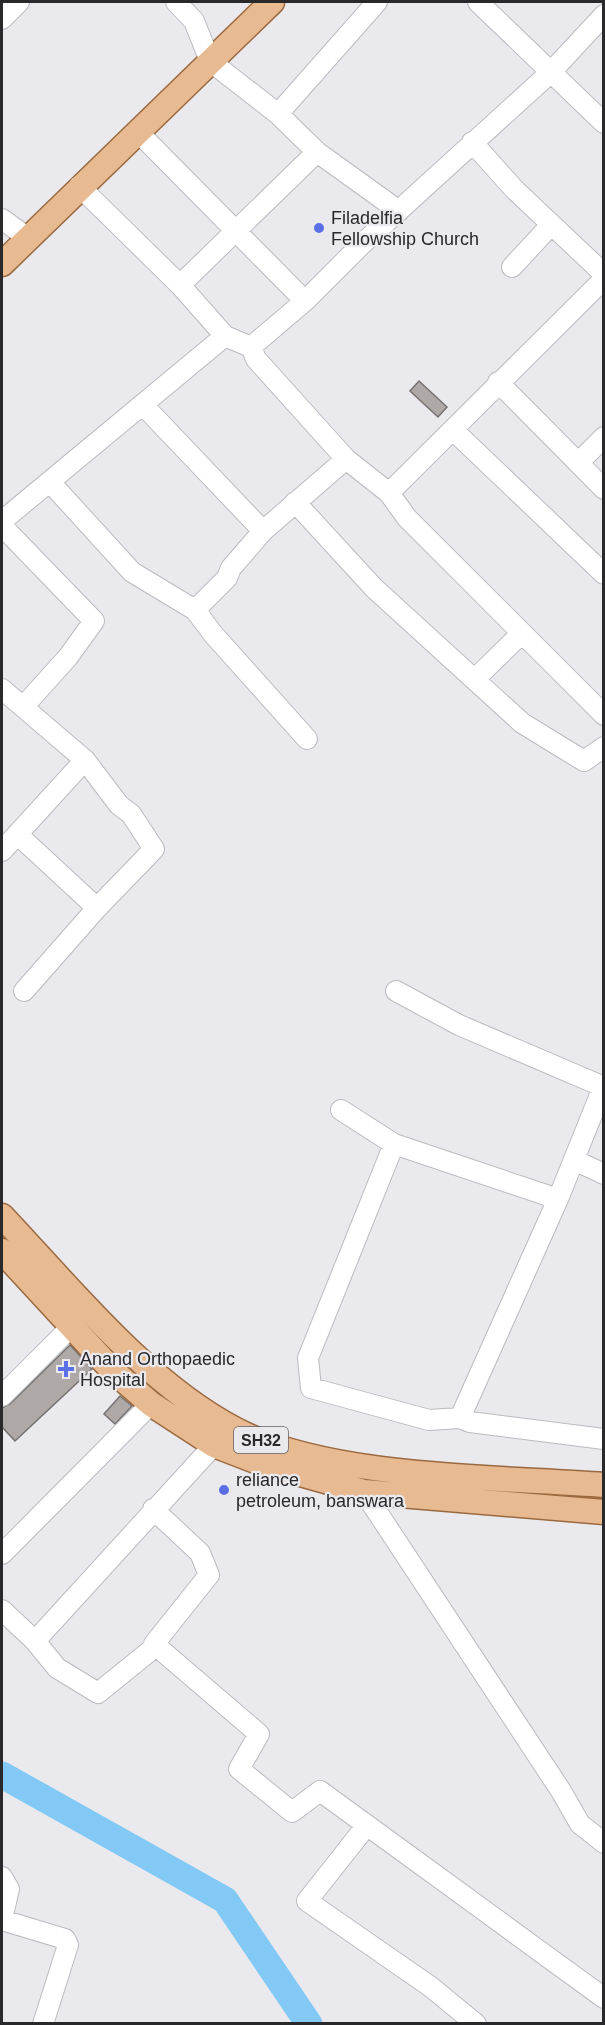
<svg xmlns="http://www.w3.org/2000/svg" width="605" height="2025" font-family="Helvetica,sans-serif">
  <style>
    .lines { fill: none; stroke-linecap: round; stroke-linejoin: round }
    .river { stroke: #82c9f5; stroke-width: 27 }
    .building { fill: #aea9a7; stroke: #767170; stroke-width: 1.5 }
    .minor-casing { stroke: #bbbbbf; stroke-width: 22 }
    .major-casing { stroke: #9b693e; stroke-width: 27 }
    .minor { stroke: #fff; stroke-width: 20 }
    .major { stroke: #e8ba91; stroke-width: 24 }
    .poi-dot { fill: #5b6fe6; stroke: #e9e9ee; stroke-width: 2 }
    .labels { text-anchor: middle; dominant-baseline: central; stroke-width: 4.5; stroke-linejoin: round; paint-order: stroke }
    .shield { fill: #e9e9ee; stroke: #636366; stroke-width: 1.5 }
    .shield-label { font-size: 16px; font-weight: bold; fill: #29292b }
    .poi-label { font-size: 18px; fill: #29292b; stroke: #e9e9ee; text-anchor: start }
  </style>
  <rect width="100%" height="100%" fill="#e9e9ee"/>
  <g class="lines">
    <path class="river" d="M2 1775 225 1900 309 2024"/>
  </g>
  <path class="building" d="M419 381 447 407 438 417 410 391Z
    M70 1345 92 1369 15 1441 2 1427V1408L10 1404Z
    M120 1396 132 1406 115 1424 104 1414Z"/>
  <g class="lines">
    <g class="minor-casing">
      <path id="minor" d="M176 2 194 21 210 61 278 114 317 152 399 211
        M478 2 604 123
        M2 19 19 2
        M278 114 377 2
        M138 132 305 301
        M472 142 514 189 604 274
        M79 186 180 285 225 336 251 347 256 359 346 459 389 493 407 518 604 715
        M2 219 28 238
        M512 267 551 225
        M180 285 317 152
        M251 347 305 301 361 245 551 72 604 15
        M498 382 604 489
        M143 405 263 531
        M453 430 604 574
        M579 462 604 437
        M50 482 132 572 195 610 213 634 307 739
        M389 493 604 279
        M295 502 374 588 522 723 584 761 604 747
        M2 521 225 336
        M2 526 94 621 68 657 24 706
        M195 610 227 578 231 568 263 531 346 459
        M475 679 521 634
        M2 689 85 760 119 805 131 814 154 849 97 908 24 991
        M17 834 97 908
        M2 851 85 760
        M396 991 459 1025 604 1087
        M341 1110 394 1144 558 1199
        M394 1144 308 1358 311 1388 429 1420 460 1418 470 1422 604 1439
        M574 1160 604 1174
        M2 1396 72 1326
        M460 1418 558 1199 604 1085
        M364 1492 561 1791 580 1824 604 1843
        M153 1509 200 1553 209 1575 154 1644 259 1734 239 1769 292 1812 320 1791 604 1998
        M2 1554 151 1404
        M2 1610 35 1641 57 1668 98 1693 156 1646
        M35 1641 214 1445
        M367 1825 307 1901 431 1987 476 2024
        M2 1877 9 1889 2 1919
        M2 1920 65 1939 68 1945 43 2024"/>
    </g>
    <g class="major-casing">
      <path id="major" d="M2 264 272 2
        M2 1216C70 1288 147 1384 236 1430 330 1479 497 1477 604 1485
        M2 1251 112 1370 151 1404 214 1445 258 1462 364 1492 604 1512"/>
    </g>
    <use href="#minor" class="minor"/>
    <use href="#major" class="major"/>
  </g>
  <g class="poi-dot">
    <circle cx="319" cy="228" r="6"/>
    <path d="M63 1360h6v6h6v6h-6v6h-6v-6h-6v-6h6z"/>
    <circle cx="224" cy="1490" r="6"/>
  </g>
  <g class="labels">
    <rect class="shield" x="234" y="1427" width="54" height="26" rx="4.5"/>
    <g class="shield-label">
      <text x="261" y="1440">SH32</text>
    </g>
    <g class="poi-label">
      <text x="331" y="218">Filadelfia<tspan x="331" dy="21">Fellowship Church</tspan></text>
      <text x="80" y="1359">Anand Orthopaedic<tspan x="80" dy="21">Hospital</tspan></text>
      <text x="236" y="1480">reliance<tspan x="236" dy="21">petroleum, banswara</tspan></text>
    </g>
  </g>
  <rect width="605" height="2025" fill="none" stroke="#29292b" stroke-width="6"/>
</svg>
